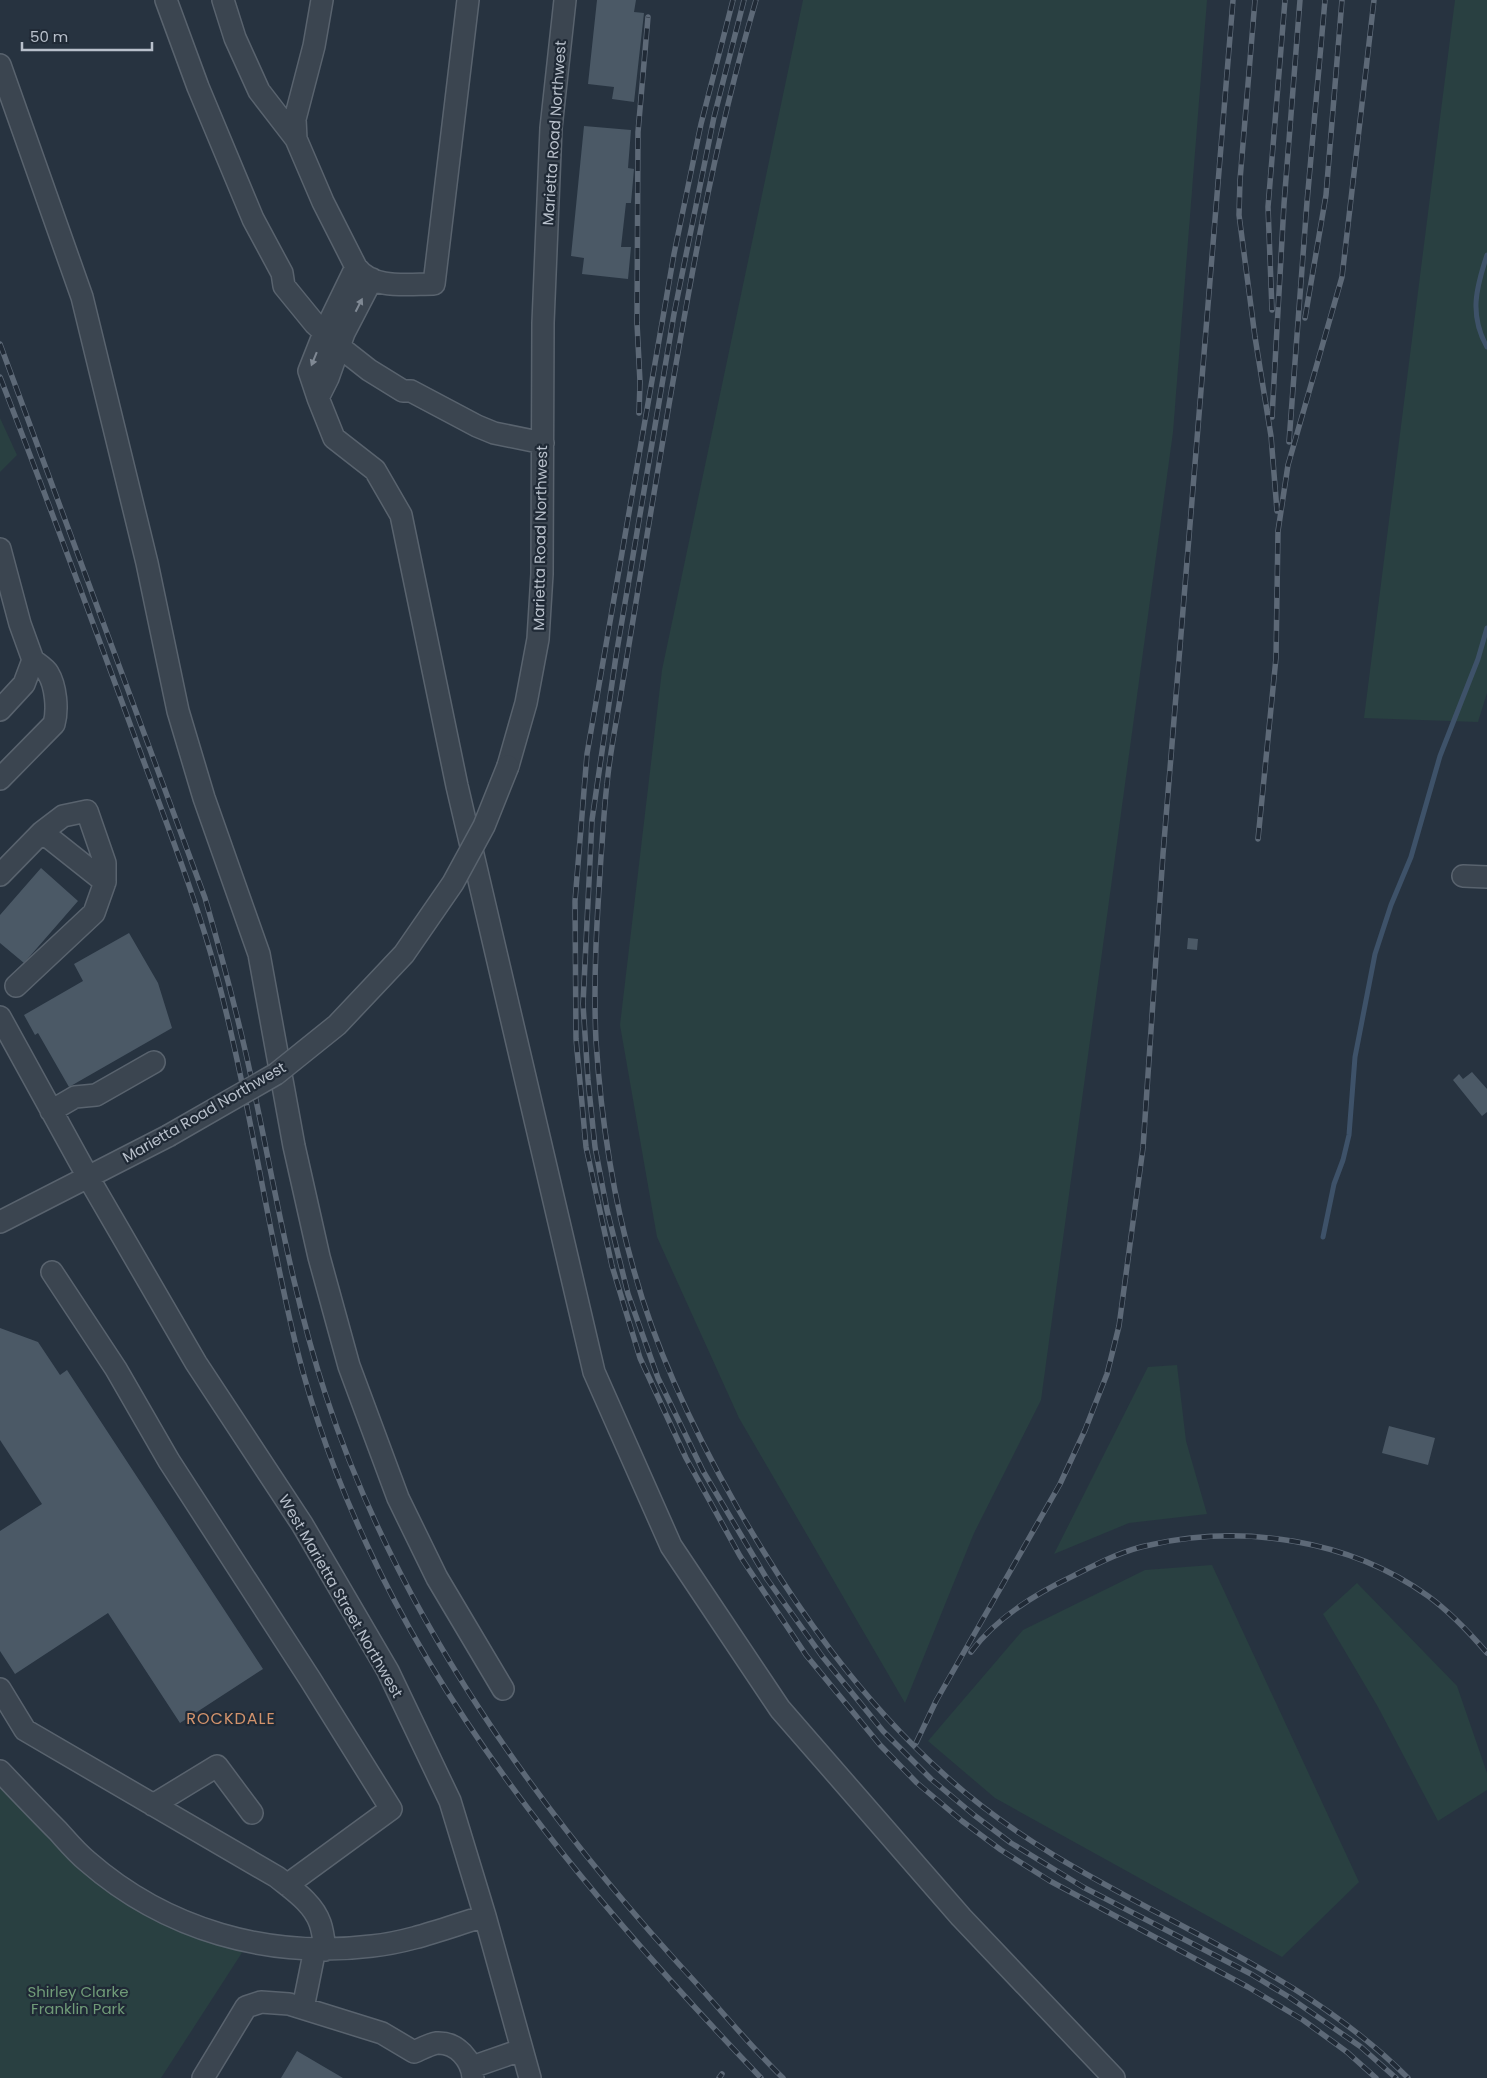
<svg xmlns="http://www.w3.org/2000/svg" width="1487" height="2078" font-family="Poppins,sans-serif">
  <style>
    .green { fill: #294041 }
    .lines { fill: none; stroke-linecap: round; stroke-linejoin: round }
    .stream { stroke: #3e5269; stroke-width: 5 }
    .building { fill: #4b5966 }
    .minor-casing { stroke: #59636e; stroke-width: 24 }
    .minor { stroke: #3b4550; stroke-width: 21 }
    .rail-casing { stroke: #5d6977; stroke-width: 5.5 }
    .rail { stroke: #202a36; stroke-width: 4; stroke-dasharray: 11; stroke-linecap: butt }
    .minor-bridge-casing { stroke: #59636e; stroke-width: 24; stroke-linecap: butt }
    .minor-bridge { stroke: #3b4550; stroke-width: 21 }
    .oneway { fill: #808994 }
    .labels { text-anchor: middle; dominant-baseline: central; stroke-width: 4.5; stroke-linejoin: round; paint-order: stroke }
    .street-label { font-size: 15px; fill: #b8c0cb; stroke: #202a36 }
    .park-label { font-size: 15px; fill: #709b78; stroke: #202a36 }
    .neighbourhood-label { font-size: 16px; letter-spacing: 1px; fill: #d2936c; stroke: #202a36 }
  </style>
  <rect width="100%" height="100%" fill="#273340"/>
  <path class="green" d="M803 0H1207L1173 432 1041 1400 974 1533 905 1703 739 1418 657 1237 620 1025 662 670Z
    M1455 0H1487V693L1478 722 1364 718Z
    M0 418 17 455 0 472Z
    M1177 1365 1186 1441 1207 1514 1129 1523 1054 1554 1148 1367Z
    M1212 1565 1359 1882 1282 1957 995 1798 928 1741 1023 1630 1145 1570Z
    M1357 1583 1457 1686 1487 1773V1790L1438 1821 1378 1707 1323 1614Z
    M0 1778 50 1839 245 1948 161 2078H0Z"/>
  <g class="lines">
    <path class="stream" d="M1487 255C1476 288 1469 315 1487 347
      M1323 1237 1334 1184 1343 1160 1349 1135 1355 1057 1375 954 1391 905 1411 857 1440 756 1478 659 1487 628"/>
  </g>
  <path class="building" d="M597 0H636L634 12 644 13 634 102 612 99 614 87 588 84Z
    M584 126 631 130 628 168 634 169 631 203H626L621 247H631L628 279 582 274 584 258 571 256Z
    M41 868 78 901 24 963 0 943V915Z
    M129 933 158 983 172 1028 69 1087 38 1033 35 1035 24 1015 83 981 74 964Z
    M1188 938 1198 939 1197 950 1187 949Z
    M1472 1072 1487 1089V1112L1482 1116 1453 1080 1459 1074 1463 1079Z
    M0 1328 38 1342 60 1375 67 1370 263 1669 180 1723 108 1613 15 1674 0 1651V1531L42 1504 0 1440Z
    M1389 1426 1435 1438 1428 1465 1382 1453Z
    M297 2051 343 2078H281Z"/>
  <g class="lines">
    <g class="minor-casing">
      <path id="minor" d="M166 0 198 87 253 219 282 273 284 286 315 324 341 348 369 370 403 391H411L477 426 494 433 543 443
        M223 0 235 38 259 91 296 139
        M322 0 314 46 295 119 296 139 323 202 356 267C373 290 407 284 434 284L468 0
        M0 65 82 297 147 563 178 711 204 798 259 954 294 1146 319 1257 349 1366 398 1498 437 1578 503 1689
        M356 267 324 333 309 371 318 398 334 438 375 470 401 515 457 786 594 1372 671 1546 780 1709 961 1917 1114 2078
        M318 398 328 378 344 333 372 279
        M0 549 20 624 33 660 24 684 0 710
        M508 766 526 703 538 639 542 574 543 323 551 128 565 0
        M0 779 54 724C58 710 56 686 48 673 45 668 38 664 33 660
        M42 832 63 816 87 811 105 863V882
        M0 875 42 832 105 882 94 913 16 986
        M1463 876 1487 877
        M0 1017 88 1177 196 1363 302 1524 388 1671 450 1801 485 1916 530 2078
        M51 1111 75 1097 96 1095 154 1062
        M0 1222 168 1136
        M52 1272 116 1369 169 1461 310 1679 391 1809 287 1885
        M0 1689 25 1730 277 1877C293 1890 313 1903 320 1923 323 1931 324 1941 325 1950
        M0 1771C19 1791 38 1811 58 1831 67 1841 76 1852 87 1861 166 1930 268 1959 372 1946 411 1942 448 1927 485 1916
        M153 1805 217 1766 252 1813
        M303 2008 315 1949
        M472 2067 521 2050
        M203 2078 246 2007 261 2002 289 2004 382 2033 414 2052C421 2049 430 2044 437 2043 457 2042 472 2060 473 2078"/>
    </g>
    <use href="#minor" class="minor"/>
    <g class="rail-casing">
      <path id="rail" d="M733 0 701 124 674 254 587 754 575 901 576 1039 586 1147 612 1266 640 1358 686 1458 740 1556 806 1655 880 1745 917 1783 962 1821 1001 1850 1050 1881 1248 1987 1303 2020 1347 2052 1376 2078
        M744 0 714 117 674 314 616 656 592 820 583 1004 588 1080 595 1147 607 1210 628 1294 658 1378 703 1471 767 1579 822 1656 883 1731 931 1779 974 1815 1011 1843 1083 1887 1251 1974 1289 1997 1361 2047 1396 2078
        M756 0C707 165 681 335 652 505 642 565 632 626 622 687 617 719 610 751 607 784 604 808 603 833 601 857 597 918 593 980 596 1041 601 1118 613 1197 634 1271 657 1354 695 1433 737 1507 794 1606 861 1701 947 1777 1085 1902 1276 1945 1408 2078
        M1255 0 1240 180 1239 215 1255 337 1271 436 1277 511
        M1272 310 1268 207 1285 0
        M1305 318 1326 195 1342 0
        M0 344 205 898C220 950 234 1002 246 1054 272 1169 289 1284 326 1396 398 1617 540 1814 697 1984 725 2015 753 2049 783 2078
        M0 377C47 498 92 620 137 743 165 820 196 897 217 976 247 1089 264 1206 290 1320 307 1397 334 1474 367 1545 458 1743 612 1922 761 2078
        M639 413 640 382 637 323 638 132 648 17
        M1272 417 1284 204 1300 0
        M1289 442 1307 202 1325 0
        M1258 839 1276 658 1278 531 1288 465 1342 277 1374 0
        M971 1652C996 1618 1035 1594 1073 1576 1097 1564 1123 1550 1150 1545 1242 1524 1349 1539 1428 1596 1450 1612 1469 1632 1487 1653
        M916 1743 936 1701 1060 1484 1085 1430 1107 1374 1119 1326 1143 1148 1163 854 1233 0
        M719 2078 722 2074"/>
    </g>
    <use href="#rail" class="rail"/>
    <g class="minor-bridge-casing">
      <path id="minor-bridge" d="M168 1136 276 1074 337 1025 404 954 453 883 484 826 508 766"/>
    </g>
    <use href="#minor-bridge" class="minor-bridge"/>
  </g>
  <defs><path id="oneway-solid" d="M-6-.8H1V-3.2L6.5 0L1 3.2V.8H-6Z" transform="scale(1.25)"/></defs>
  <g class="oneway">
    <use href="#oneway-solid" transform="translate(359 305) rotate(-63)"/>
    <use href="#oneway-solid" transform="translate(314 359) rotate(112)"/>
  </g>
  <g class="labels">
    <g class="street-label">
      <text transform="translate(554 133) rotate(-86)">Marietta Road Northwest</text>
      <text transform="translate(540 538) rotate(-89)">Marietta Road Northwest</text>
      <text transform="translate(204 1112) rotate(-30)">Marietta Road Northwest</text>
      <text transform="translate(341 1596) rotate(60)">West Marietta Street Northwest</text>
    </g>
    <g class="park-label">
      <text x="78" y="1991">Shirley Clarke<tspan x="78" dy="17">Franklin Park</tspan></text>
    </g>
    <g class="neighbourhood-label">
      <text x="231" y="1718">ROCKDALE</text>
    </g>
  </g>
  <path d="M22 42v8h130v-8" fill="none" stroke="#b8c0cb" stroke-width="2.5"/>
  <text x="30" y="42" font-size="15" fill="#b8c0cb" stroke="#202a36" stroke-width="4" paint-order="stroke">50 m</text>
</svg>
